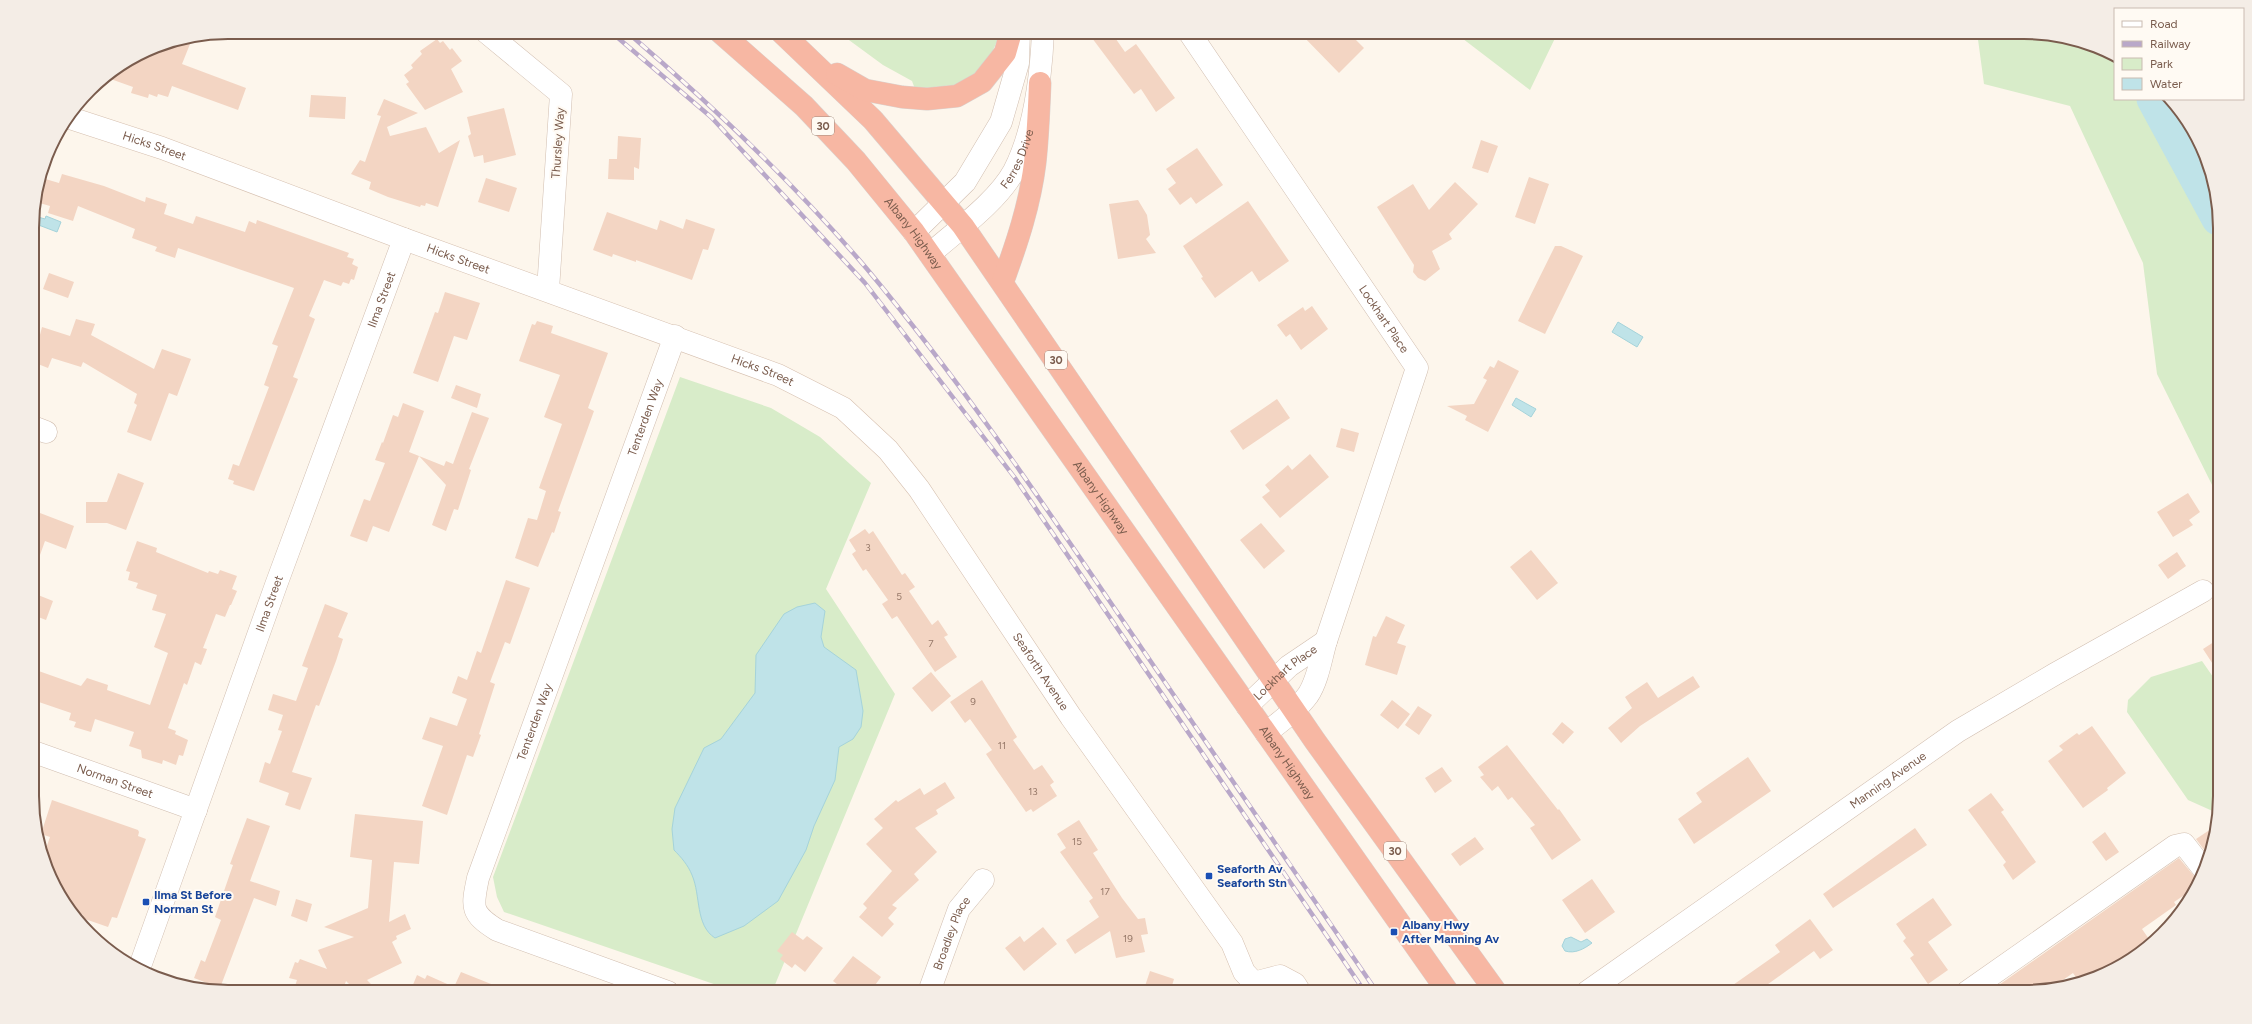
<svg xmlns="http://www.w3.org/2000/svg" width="2252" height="1024" font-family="Figtree,sans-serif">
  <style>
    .green { fill: #d8ecc9 }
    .water { fill: #bfe3e8; stroke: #a5d3da }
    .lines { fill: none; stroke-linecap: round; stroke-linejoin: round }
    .river { stroke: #bfe3e8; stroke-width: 33 }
    .building { fill: #f3d5c3 }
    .street-casing { stroke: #d1beb0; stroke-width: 23 }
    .secondary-casing { stroke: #d6c0b0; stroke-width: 23 }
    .highway-casing { stroke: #dad1cd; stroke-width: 23 }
    .street { stroke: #fff; stroke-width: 22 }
    .secondary { stroke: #fff; stroke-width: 22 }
    .highway { stroke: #f7b7a3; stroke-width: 22 }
    .rail-casing { stroke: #b9a8c9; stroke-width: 4.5 }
    .rail { stroke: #fffaf3; stroke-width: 3; stroke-dasharray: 9; stroke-linecap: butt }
    .transit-dot { fill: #1a4fb4; stroke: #fffaf3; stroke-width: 1.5 }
    .labels { text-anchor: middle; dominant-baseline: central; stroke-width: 4; stroke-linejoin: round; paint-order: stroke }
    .number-label { font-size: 10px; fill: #987a6a }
    .shield { fill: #fffaf3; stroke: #a28b7f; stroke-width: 1 }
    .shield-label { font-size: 11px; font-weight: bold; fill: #7a5c4d }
    .street-label { font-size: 12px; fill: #7a5c4d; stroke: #fffaf3 }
    .transit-label { font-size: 12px; font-weight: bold; fill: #164399; stroke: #fffaf3; text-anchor: start }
    .rim { fill: none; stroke: #7a5c4d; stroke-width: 2 }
  </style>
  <rect width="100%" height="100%" fill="#fdf6ec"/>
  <path class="green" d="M838 32H1001L987 64 964 84 915 89 912 81 883 65Z
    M1454 32H1558L1530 90Z
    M1977 32C2020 32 2077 34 2115 56V99H2170L2180 109 2205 153 2218 203 2219 499 2157 374 2143 263 2070 106 1984 84Z
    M680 377 771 408 820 437 871 483 826 589 895 694 772 992H737L504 912 497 897 493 877Z
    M2202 661 2220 687V796L2217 813 2188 800 2127 712 2128 700 2151 677Z"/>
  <path class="water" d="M46 216 61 222 57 232 36 224 38 217 45 219Z
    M1618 322 1643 337 1637 347 1612 332Z
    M1516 398 1536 409 1531 417 1512 405Z
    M815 603 825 611 821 637 824 647 856 670 863 711 861 727 853 739 839 747 835 780 814 826 806 850 778 901 744 926 715 938C695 925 701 896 692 875 688 865 681 857 674 850L672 829 675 808 704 748 721 739 755 693 756 655 784 614 797 607Z
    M1571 937 1581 942 1587 939 1592 943C1584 949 1575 954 1565 951L1562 946 1565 939Z"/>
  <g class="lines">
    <path class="river" d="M2153 99 2218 219"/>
  </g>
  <path class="building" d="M1100 32H1111L1125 52 1136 44 1175 98 1156 112 1141 89 1134 94 1092 38Z
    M1299 32H1348L1364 48 1339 73Z
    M192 39 182 64 246 88 238 110 172 86 168 97 158 94 157 97 149 94 148 98 131 93 133 87 105 77 153 47Z
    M437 39 440 43 443 41 450 50 452 48 462 61 451 69 463 92 425 110 406 84 409 82 404 75 413 68 411 65 422 54 420 51Z
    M311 95 346 97 345 119 309 117Z
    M384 99 418 113 387 127 390 136 426 127 439 153 460 140 438 207 426 203 425 206 421 205 420 207 388 197 369 189 371 182 351 174 360 160 365 162 381 116 377 115Z
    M504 108 516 155 484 163 483 155 474 157 468 136 471 134 467 117Z
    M618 136 641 138 639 169 634 167V180L608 179 609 159H617Z
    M1481 140 1498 146 1488 173 1472 168Z
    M1197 148 1223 185 1196 204 1191 197 1180 205 1168 189 1176 183 1166 169Z
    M62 174 104 186 145 202 146 197 167 204 164 214 193 224 196 216 245 232 249 221 256 224 257 220 349 253 347 257 354 259 352 264 358 267 354 280 351 279 349 284 343 282 341 286 324 280 309 316 315 319 293 377 298 379 254 491 233 484 234 481 228 479 233 464 239 466 269 387 264 385 278 346 272 344 294 288 178 248 175 258 155 251 157 247 132 238 135 229 78 206 73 221 48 213 50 206 36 202 42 178 59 183Z
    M1529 177 1549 184 1535 224 1515 217Z
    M486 178 517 188 509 212 478 202Z
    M1455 182 1478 204 1449 234 1452 239 1432 251 1440 269 1425 281 1418 278 1413 272 1414 265 1377 207 1413 184 1429 210Z
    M1138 200 1147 215 1150 235 1146 239 1156 253 1118 259 1109 204Z
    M1248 201 1289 261 1259 282 1252 271 1215 298 1201 278 1203 277 1183 246Z
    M607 212 657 230 660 220 683 229 686 219 715 229 708 250 703 249 692 280 636 260V262L613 254 612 257 593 250Z
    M1555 246H1561L1583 256 1545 334 1518 321Z
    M49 273 74 282 68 298 43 289Z
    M445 292 480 303 467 340 454 336 438 382 413 373 435 312 438 313Z
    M1312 306 1328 329 1301 350 1290 334 1286 337 1277 325 1303 307 1305 311Z
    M76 319 95 324 91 335 154 369 162 349 191 359 177 396 169 393 151 441 127 432 137 405 134 403 137 394 83 362 81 367 52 358 48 368 33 362 42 327 70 336Z
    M537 321 553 326 551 333 608 353 588 408 594 411 558 511 561 512 554 533 552 532 538 567 515 558 528 518 537 520 546 491 539 488 562 424 544 417 560 375 519 361 532 324 535 325Z
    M1498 360 1519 371 1488 432 1465 420 1467 416 1447 406 1474 404 1487 380 1483 378 1490 366 1494 368Z
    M456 385 481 394 477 408 451 398Z
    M1277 399 1290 418 1243 450 1230 431Z
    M403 403 424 411 409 452 444 466 446 461 453 464 472 412 489 418 469 469 471 470 458 510 454 509 446 531 432 525 446 485 419 456 389 532 373 526 367 542 350 536 364 499 370 501 385 463 375 460 382 442 383 443 393 415 398 417Z
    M1341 428 1359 433 1354 452 1336 447Z
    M1310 454 1329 477 1280 518 1262 497 1270 491 1265 485 1288 465 1292 470Z
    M118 473 144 483 126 530 107 523H86V502H107Z
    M2188 493 2200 512 2189 520 2193 525 2173 537 2157 512Z
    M40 513 74 526 66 549 45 541 35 569H33V531Z
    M1261 523 1285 551 1264 569 1240 540Z
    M865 529 869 534 873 531 902 575 905 573 915 587 909 591 932 625 938 620 948 635 944 637 957 657 935 672 897 616 892 619 882 604 888 600 866 569 863 571 852 554 856 551 849 540Z
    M137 541 157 548 156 552 208 573 209 571 218 574 220 570 237 576 232 589 237 591 231 605H230L225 617 216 614 203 648 207 649 201 665 195 662 187 685 184 683 168 728 176 731 175 734 188 740 183 756 179 755 176 765 163 760 162 764 142 758 141 750 129 746 134 732 95 719 91 732 74 727 76 722 69 720 71 713 33 700V669L81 686 87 678 108 685 107 690 150 705 168 653 154 647 166 614 152 610 157 595 136 588 138 583 128 580 130 572 126 571Z
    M1531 550 1558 583 1537 600 1510 567Z
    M2177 552 2186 566 2168 579 2158 565Z
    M506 580 530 588 510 644 505 642 490 682 495 684 479 734 481 735 473 757 467 755 447 815 422 806 443 746 422 739 430 717 457 726 467 699 452 693 458 676 467 680 477 651 481 653Z
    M33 593 53 601 46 620 33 615Z
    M325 604 348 613 338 637 343 639 336 661 319 706 316 705 292 772 312 778 300 810 285 805 289 793 259 782 265 762 270 764 282 731 278 730 283 715 268 710 273 694 296 701 308 668 302 666Z
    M1386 616 1405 625 1397 643 1406 646 1397 675 1365 665 1373 636 1376 637Z
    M2220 638V675L2203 649Z
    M931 672 951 696 932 712 912 688Z
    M1693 676 1700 687 1640 726 1621 743 1608 728 1632 708 1625 697 1647 682 1658 698Z
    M982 680 1017 737 1013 740 1034 770 1042 765 1054 782 1050 785 1057 796 1033 812 1031 809 1026 812 996 769 986 754 992 750 970 719 965 723 950 702Z
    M1392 700 1410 714 1398 729 1380 715Z
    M1418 706 1432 715 1419 735 1405 725Z
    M1562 722 1574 732 1563 744 1552 734Z
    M2092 726 2126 773 2107 788 2108 790 2083 808 2048 761 2063 750 2059 746 2077 733 2079 735Z
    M1507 745 1558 810 1559 809 1581 840 1552 860 1530 828 1535 825 1512 797 1508 800 1498 786 1492 791 1480 777 1484 775 1478 767Z
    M1748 757 1771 791 1694 844 1678 819 1702 802 1696 793Z
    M1442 767 1452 781 1435 793 1425 778Z
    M945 782 955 798 936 810 938 814 915 828 937 852 914 874 919 880 892 905 897 908 888 918 894 924 882 937 859 917 867 908 863 904 892 871 866 844 883 828 874 819 896 800 898 802 920 788 924 795Z
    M1991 793 2004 810 2001 812 2004 816 2036 862 2013 880 2003 865 2006 862 1968 810Z
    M52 800 138 830 139 832 138 836 146 839 117 918 112 917 108 927 82 918 83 915 70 910 72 902 63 899 47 871 43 857 50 837 41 834Z
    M355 814 423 821 419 864 394 862 389 922 405 914 411 929 396 936 397 939 392 942 402 963 367 980 379 992H357L346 981 342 992H310L295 986 297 980 289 978 295 962 298 963 300 959 327 969 318 950 354 937 324 927 368 908 372 860 350 857Z
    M247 818 270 826 250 881 280 891 276 906 254 898 220 988 194 978 201 960 205 962 221 920 215 917 233 865 230 864Z
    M1079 820 1098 850 1093 853 1122 898 1138 919 1145 918 1148 934 1141 935 1145 952 1116 958 1110 931 1075 954 1066 940 1099 917 1089 901 1093 898 1060 852 1066 848 1057 834Z
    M2214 827 2208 855 2196 839Z
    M1915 828 1927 845 1833 908 1823 894Z
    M2105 832 2119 852 2106 861 2092 842Z
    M1475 837 1484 849 1460 866 1451 854Z
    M2179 858 2199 882 2195 888 2174 902 2176 905 2142 929 2151 942 2133 959 2087 982 2080 983 2073 973 2050 989 2036 992H1989Z
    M1592 879 1615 912 1585 933 1562 900Z
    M1933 898 1952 925 1928 942 1948 970 1928 984 1910 958 1914 955 1903 941 1906 938 1896 924Z
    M296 899 312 904 307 922 291 916Z
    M1810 919 1833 950 1820 959 1814 951 1757 992H1723L1780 952 1775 945Z
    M1043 927 1057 944 1024 971 1005 948 1020 936 1024 942Z
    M792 932 803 940 807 936 823 948 805 972 795 964 792 968 780 959 783 955 777 951Z
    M853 956 881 977 870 992H847L833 981Z
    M1150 971 1174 979 1170 992H1143Z
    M461 972 511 992H410L417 975 425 979 427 975 454 987Z"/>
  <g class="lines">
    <g class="street-casing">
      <g id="street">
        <path d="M486 32 561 94 548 290"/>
        <path id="s1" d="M1189 32 1417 368 1326 641C1321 658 1318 680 1308 695 1297 710 1281 721 1266 733"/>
        <path d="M914 232 965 182 1001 122 1018 63 1019 32"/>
        <path id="s2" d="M930 254C956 231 997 202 1014 171 1035 130 1041 77 1043 32"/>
        <path d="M33 427 46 432"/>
        <path id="s3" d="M1247 706 1289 666 1326 641"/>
        <path id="s4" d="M34 752 196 810"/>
        <path id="s5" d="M139 969 276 585 404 239"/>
        <path id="s6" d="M668 992 497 930C470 913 472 907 478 878L675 336"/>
        <path id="s7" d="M929 992 959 909 983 880"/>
        <path id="s8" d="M1587 992 1958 731 2055 674 2203 591"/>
        <path d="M1967 992 2175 846 2184 844 2205 871"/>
      </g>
    </g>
    <g class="secondary-casing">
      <g id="secondary">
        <path id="s9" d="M70 118 162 148 404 239 778 375 843 408 888 450 919 489 1071 717 1232 943 1244 972 1256 985"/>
        <path d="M1251 992 1261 981 1280 976 1295 984 1300 992"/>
      </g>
    </g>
    <g class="highway-casing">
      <g id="highway">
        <path id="s10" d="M720 32 804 106 856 161 914 232 1448 992"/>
        <path d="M781 32 873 120 963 226 1315 741 1496 992"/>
        <path d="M837 74 865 90 902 97 927 99 957 96 982 82 1005 53 1011 32"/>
        <path d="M1003 281C1017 243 1030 204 1035 163 1038 136 1039 109 1040 83"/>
      </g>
    </g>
    <use href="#street" class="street"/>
    <use href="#secondary" class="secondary"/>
    <use href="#highway" class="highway"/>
    <g class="rail-casing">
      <path id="rail" d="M611 32 711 117 865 283 1015 478 1365 992
        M627 32C712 105 794 183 867 269 964 385 1049 512 1134 637 1215 755 1296 873 1377 992"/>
    </g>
    <use href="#rail" class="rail"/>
  </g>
  <g class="transit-dot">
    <rect x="1205" y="872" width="8" height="8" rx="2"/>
    <rect x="142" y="898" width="8" height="8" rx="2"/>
    <rect x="1390" y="928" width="8" height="8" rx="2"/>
  </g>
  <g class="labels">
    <g class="number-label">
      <text x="868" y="547">3</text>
      <text x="899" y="596">5</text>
      <text x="931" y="643">7</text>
      <text x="973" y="701">9</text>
      <text x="1002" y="745">11</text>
      <text x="1033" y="791">13</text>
      <text x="1077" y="841">15</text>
      <text x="1105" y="891">17</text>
      <text x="1128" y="938">19</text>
    </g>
    <g class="shield">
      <rect x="812" y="117" width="22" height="18" rx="3"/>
      <rect x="1045" y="351" width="22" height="18" rx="3"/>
      <rect x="1384" y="842" width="22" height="18" rx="3"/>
    </g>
    <g class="shield-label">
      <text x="823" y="126">30</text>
      <text x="1056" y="360">30</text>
      <text x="1395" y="851">30</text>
    </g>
    <g class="street-label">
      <text transform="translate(558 143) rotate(-86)">Thursley Way</text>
      <text stroke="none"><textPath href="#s9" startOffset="89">Hicks Street</textPath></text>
      <text stroke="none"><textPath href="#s2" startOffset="131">Ferres Drive</textPath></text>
      <text stroke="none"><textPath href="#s10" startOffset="280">Albany Highway</textPath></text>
      <text stroke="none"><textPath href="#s9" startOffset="413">Hicks Street</textPath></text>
      <text stroke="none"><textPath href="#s5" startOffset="712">Ilma Street</textPath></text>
      <text stroke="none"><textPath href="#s1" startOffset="347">Lockhart Place</textPath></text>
      <text stroke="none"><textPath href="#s9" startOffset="737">Hicks Street</textPath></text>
      <text stroke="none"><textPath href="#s6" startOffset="734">Tenterden Way</textPath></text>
      <text stroke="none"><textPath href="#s10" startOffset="604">Albany Highway</textPath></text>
      <text stroke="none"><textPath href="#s5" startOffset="388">Ilma Street</textPath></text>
      <text stroke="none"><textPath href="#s9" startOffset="1157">Seaforth Avenue</textPath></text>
      <text stroke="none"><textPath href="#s3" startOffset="51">Lockhart Place</textPath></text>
      <text stroke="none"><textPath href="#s6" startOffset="410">Tenterden Way</textPath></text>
      <text stroke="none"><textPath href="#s10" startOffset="928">Albany Highway</textPath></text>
      <text stroke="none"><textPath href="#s4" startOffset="86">Norman Street</textPath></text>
      <text stroke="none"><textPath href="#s8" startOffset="368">Manning Avenue</textPath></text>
      <text stroke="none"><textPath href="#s7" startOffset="63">Broadley Place</textPath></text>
    </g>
    <g class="transit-label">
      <text x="1217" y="869">Seaforth Av<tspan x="1217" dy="14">Seaforth Stn</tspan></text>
      <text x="154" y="895">Ilma St Before<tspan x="154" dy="14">Norman St</tspan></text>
      <text x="1402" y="925">Albany Hwy<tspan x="1402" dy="14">After Manning Av</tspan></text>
    </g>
  </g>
  <path d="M0 0H2252V1024H0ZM228 39H2024A189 189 0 0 1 2213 228V796A189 189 0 0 1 2024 985H228A189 189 0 0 1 39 796V228A189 189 0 0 1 228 39Z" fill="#f4ede6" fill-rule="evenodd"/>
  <path class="rim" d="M228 39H2024A189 189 0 0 1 2213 228V796A189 189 0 0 1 2024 985H228A189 189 0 0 1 39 796V228A189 189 0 0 1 228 39Z"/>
  <rect x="2114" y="8" width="130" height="92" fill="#fffaf3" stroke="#cabbb1"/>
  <rect x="2122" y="21" width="20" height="6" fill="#ffffff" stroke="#cabbb1"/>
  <text x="2150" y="28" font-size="12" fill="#7a5c4d">Road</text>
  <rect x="2122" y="41" width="20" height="6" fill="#b9a8c9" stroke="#cabbb1"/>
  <text x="2150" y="48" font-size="12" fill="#7a5c4d">Railway</text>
  <rect x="2122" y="58" width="20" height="12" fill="#d8ecc9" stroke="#cabbb1"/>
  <text x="2150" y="68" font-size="12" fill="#7a5c4d">Park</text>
  <rect x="2122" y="78" width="20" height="12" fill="#bfe3e8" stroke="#cabbb1"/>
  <text x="2150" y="88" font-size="12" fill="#7a5c4d">Water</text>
</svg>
